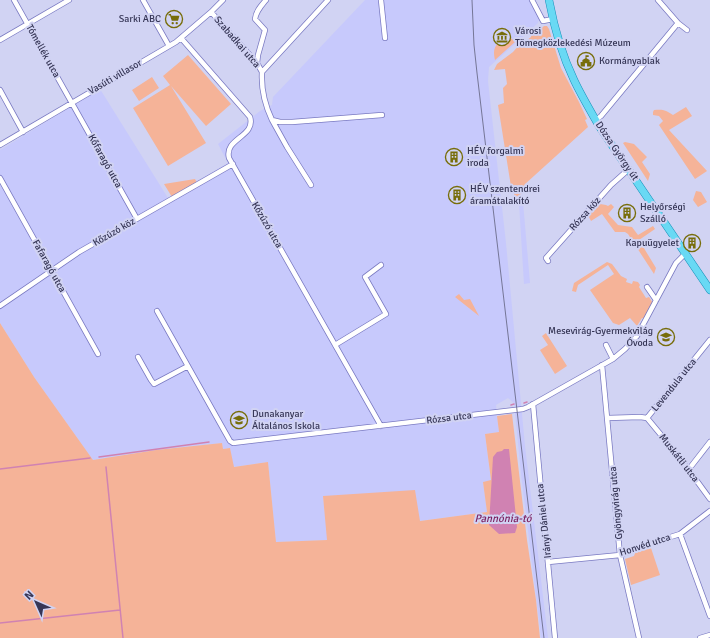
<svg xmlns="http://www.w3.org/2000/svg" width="710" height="638" font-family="Signika,sans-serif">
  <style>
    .built { fill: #c7c9fc }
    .green { fill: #f5b398 }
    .water { fill: #d082b2 }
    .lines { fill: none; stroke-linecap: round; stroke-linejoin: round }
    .stream { stroke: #d082b2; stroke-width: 1.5 }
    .minor-casing { stroke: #7a7ac2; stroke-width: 6 }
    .primary-casing { stroke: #168fb8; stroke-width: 8 }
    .minor { stroke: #fff; stroke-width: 4.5 }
    .primary { stroke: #69d9f4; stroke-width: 7 }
    .tram { stroke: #757696; stroke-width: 1 }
    .labels { text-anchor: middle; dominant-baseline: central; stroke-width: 4; stroke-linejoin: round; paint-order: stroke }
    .poi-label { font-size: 10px; fill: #363656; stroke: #d1d3f3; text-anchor: start }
    .street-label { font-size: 10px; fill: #363656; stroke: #d1d3f3 }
    .water-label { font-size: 11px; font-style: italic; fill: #7b1f5f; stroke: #d1d3f3 }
  </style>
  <rect width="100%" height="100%" fill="#d1d3f3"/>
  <path class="built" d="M365 0H529L539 18 538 23 489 67 488 81 506 243 525 446 548 638H541L521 474 514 403 508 398 496 405 499 432 485 434 491 481 483 482 487 512 419 521 323 496 328 540 276 542 268 462 233 467 230 448 223 449 222 443 157 450 93 460 34 377 0 323V150L100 89 168 198 228 163 218 144 260 111 272 105 273 97Z
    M523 202 530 283 524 284 519 203Z"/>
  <path class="green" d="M544 26H547L549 29 561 68 579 102 587 119 585 120 588 127 524 185 526 189 521 194 515 198 514 193H512L498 105 504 103 503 88 507 84 505 69 494 70 497 64 513 52 521 43 522 44 531 37V35L536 31H538Z
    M504 36 510 37 515 42 495 60C492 47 496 46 504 36Z
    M188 55 231 104 206 126 171 86 206 143 168 166 133 108 170 85 163 76Z
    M152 77 159 88 139 101 132 90Z
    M686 107 692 116 669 130 707 171 695 179 659 125 663 121 659 116 653 115V112L654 110C663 109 666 110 673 115Z
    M625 142 634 144 647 157 642 162 650 174 648 181 623 143Z
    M195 179 197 183 172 197 164 184Z
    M696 191 701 192 707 202 698 207 693 200Z
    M600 204 606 205 608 206 611 204 614 207 608 214 618 225 632 227 638 235 653 226 655 229 639 240 656 268 654 274 628 234 625 232H615L602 214 591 221 588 215 592 211 593 208Z
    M607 262 612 264 621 276 627 279 626 282 632 284 633 281 638 282 640 285 639 287 646 298 649 297 653 303 644 319 642 318 637 326 630 318 619 325 613 323 590 290 614 274 608 265 578 285 576 292 572 291 574 283Z
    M459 294 464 300 470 299 479 316 455 297Z
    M0 323 34 377 93 460 156 450 222 443 223 449 230 448 234 467 268 462 276 542 327 540 323 496 415 490 420 521 487 512 483 482 491 480 485 434 499 432 497 416 512 414 527 540 536 600 540 638H0Z
    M546 333 567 366 555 374 540 350 548 345 542 336Z
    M651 548 660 575 631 585 625 559 634 556 635 553Z"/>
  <path class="water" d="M504 449H509L517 527 515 533 499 534 489 525 493 457 497 452 502 451Z"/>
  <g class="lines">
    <path class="stream" d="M524 403 527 402
      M511 405 514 404
      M99 457 209 442
      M106 467 123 638
      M0 469 90 458
      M0 623 120 610"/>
    <g class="minor-casing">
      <path id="minor" d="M14 0 137 219
        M143 0 169 46
        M381 0 385 38
        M532 0 543 21 553 19
        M658 0 678 23 687 30
        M211 12 257 63 262 72
        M181 38 250 117C256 137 224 138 229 158L381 426
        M0 40 69 0
        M257 63 258 55 265 30 255 19C256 11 261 6 266 0
        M262 72C261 89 265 105 272 120L280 122H292L382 115
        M262 72 328 0
        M0 90 23 132
        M272 120 287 147 311 185
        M596 120 601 116 678 23
        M0 145 176 42 211 12 223 0
        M0 178 98 354
        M548 261 546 258 611 185 629 169
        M647 287 656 300
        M0 306 79 252 233 164
        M157 311 230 441 233 443 523 409 528 407 613 359 625 349 637 336 676 263 685 254
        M335 345 386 314 365 277 381 265
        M606 345 613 359
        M138 357 151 380 154 384 188 366
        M602 365 620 555 639 638
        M533 404 555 638
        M608 418 640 417 647 418 710 340
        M647 418C669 444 690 471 710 499
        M689 469 710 442
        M680 534 710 616
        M548 562 620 555 645 545 680 534 710 511
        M700 638 710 635"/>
    </g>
    <g class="primary-casing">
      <path id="primary" d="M549 0C554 27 562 55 574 80 581 95 590 110 599 126L710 290"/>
    </g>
    <use href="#minor" class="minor"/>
    <use href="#primary" class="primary"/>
    <path class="tram" d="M472 0 474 45 477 73 544 638"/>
  </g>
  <defs>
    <g id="supermarket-ring" transform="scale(0.9)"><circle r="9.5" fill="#d1d3f3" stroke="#776d0a" stroke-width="1.5"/><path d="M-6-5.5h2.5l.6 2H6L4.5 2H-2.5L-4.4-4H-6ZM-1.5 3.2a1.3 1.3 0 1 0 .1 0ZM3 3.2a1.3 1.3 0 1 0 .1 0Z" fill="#776d0a"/></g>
    <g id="museum-ring" transform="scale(0.9)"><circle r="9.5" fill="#d1d3f3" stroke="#776d0a" stroke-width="1.5"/><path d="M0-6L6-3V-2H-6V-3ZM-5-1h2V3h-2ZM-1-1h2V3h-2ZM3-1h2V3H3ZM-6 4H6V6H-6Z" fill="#776d0a"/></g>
    <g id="civic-ring" transform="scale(0.9)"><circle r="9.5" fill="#d1d3f3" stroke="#776d0a" stroke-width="1.5"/><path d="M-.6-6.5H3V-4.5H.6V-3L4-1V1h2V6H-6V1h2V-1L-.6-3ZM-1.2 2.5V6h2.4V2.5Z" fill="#776d0a"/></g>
    <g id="building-ring" transform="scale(0.9)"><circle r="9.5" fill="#d1d3f3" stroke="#776d0a" stroke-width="1.5"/><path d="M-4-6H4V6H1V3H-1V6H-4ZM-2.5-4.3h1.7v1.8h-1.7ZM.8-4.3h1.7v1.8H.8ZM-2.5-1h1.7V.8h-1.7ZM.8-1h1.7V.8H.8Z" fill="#776d0a"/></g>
    <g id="school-ring" transform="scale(0.9)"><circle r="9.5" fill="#d1d3f3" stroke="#776d0a" stroke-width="1.5"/><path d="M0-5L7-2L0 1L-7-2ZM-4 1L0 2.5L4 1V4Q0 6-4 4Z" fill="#776d0a"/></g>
  </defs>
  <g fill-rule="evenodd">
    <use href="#supermarket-ring" x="174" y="19"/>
    <use href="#museum-ring" x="502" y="37"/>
    <use href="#civic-ring" x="586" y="61"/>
    <use href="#building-ring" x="454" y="157"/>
    <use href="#building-ring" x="457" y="195"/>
    <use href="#building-ring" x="627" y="213"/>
    <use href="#building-ring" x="692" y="243"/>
    <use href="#school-ring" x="666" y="337"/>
    <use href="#school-ring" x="239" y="420"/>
  </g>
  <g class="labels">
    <g class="poi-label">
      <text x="161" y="19" text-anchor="end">Sarki ABC</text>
      <text x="515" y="31">Városi<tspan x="515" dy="12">Tömegközlekedési Múzeum</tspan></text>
      <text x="599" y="61">Kormányablak</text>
      <text x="467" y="151">HÉV forgalmi<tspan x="467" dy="12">iroda</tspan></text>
      <text x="470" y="189">HÉV szentendrei<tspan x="470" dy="12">áramátalakító</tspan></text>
      <text x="640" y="207">Helyőrségi<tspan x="640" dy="12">Szálló</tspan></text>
      <text x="679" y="243" text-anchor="end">Kapuügyelet</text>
      <text x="653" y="331" text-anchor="end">Mesevirág-Gyermekvilág<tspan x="653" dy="12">Óvoda</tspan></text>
      <text x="252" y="414">Dunakanyar<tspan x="252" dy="12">Általános Iskola</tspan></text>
    </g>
    <g class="street-label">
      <text transform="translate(237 42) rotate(49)">Szabadkai utca</text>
      <text transform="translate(43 51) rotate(61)">Tómellék utca</text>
      <text transform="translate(115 77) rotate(-30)">Vasúti villasor</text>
      <text transform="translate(617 151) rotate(56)">Dózsa György út</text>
      <text transform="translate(105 161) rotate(61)">Kőfaragó utca</text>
      <text transform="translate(585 214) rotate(-48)">Rózsa köz</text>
      <text transform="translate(267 225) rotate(60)">Kőzúzó utca</text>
      <text transform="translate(114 232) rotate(-30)">Kőzúzó köz</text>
      <text transform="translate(49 266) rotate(61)">Fafaragó utca</text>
      <text transform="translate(674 385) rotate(-51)">Levendula utca</text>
      <text transform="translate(449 418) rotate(-7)">Rózsa utca</text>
      <text transform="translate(679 458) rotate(52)">Muskátli utca</text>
      <text transform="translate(616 503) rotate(-95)">Gyöngyvirág utca</text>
      <text transform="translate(544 521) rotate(-96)">Irányi Dániel utca</text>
      <text transform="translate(645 545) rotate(-18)">Honvéd utca</text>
    </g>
    <g class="water-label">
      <text x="503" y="518">Pannónia-tó</text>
    </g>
  </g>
  <g transform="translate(36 602) rotate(315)" stroke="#d1d3f3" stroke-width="3" paint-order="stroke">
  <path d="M0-3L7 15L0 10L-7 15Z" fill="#363656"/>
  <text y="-6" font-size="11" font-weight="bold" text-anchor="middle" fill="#363656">N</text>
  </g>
</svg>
